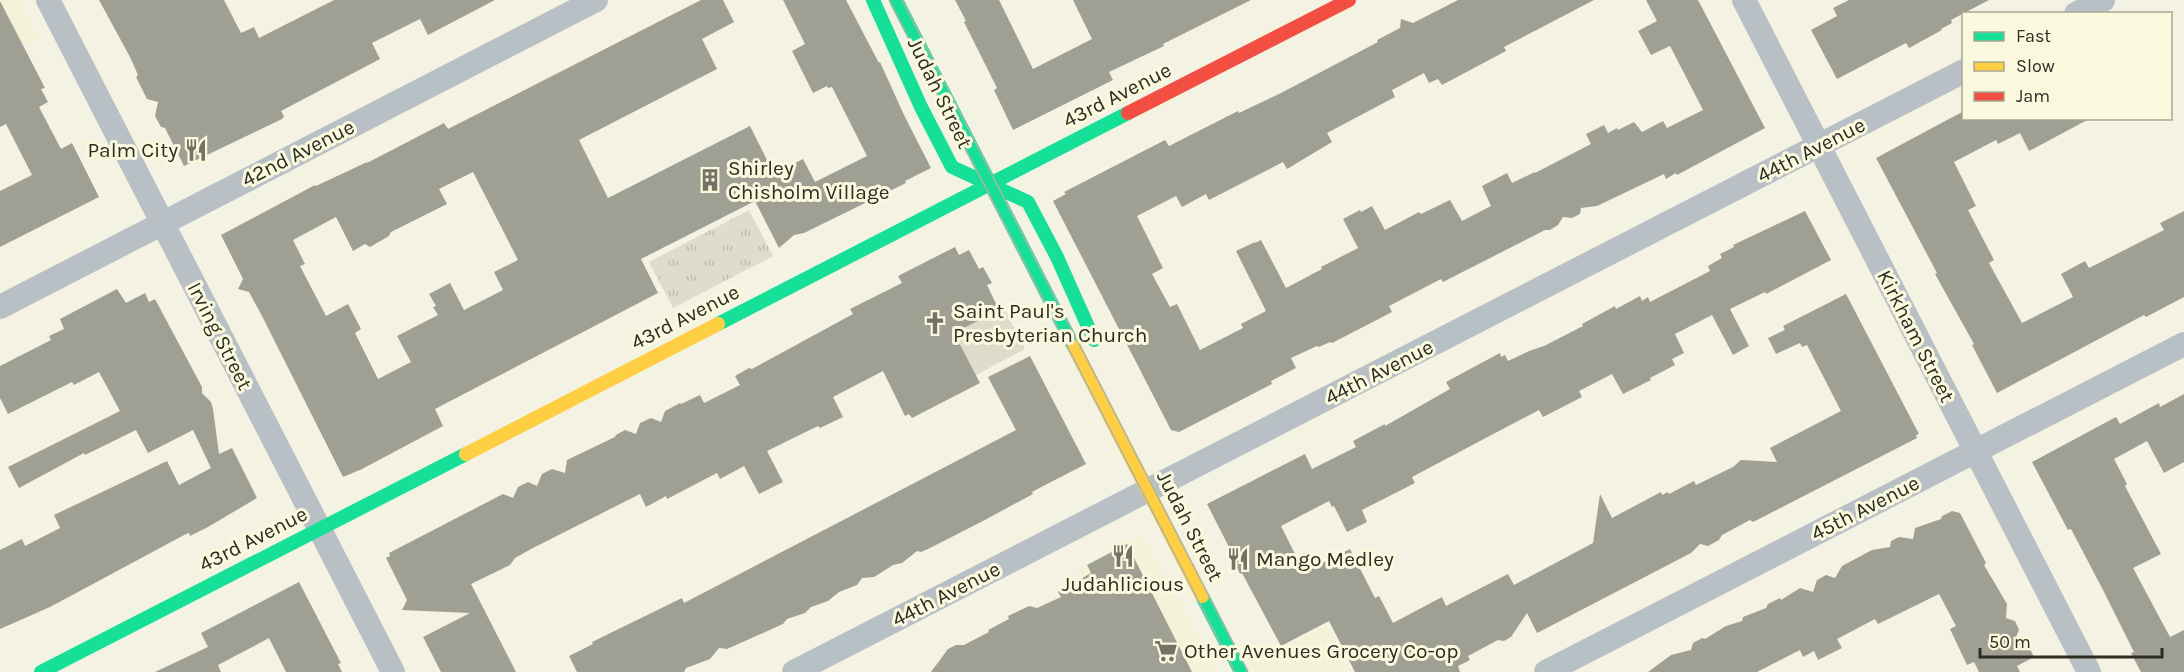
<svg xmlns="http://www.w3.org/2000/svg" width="2184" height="672" font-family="Karla,sans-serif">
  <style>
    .built { fill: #f4f2d8 }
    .green { fill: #deddcb }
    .park { fill: url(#park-tufts) }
    .building { fill: #a09f94; fill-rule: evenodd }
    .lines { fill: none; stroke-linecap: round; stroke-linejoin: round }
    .street { stroke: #b9c0c5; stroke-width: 24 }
    .fast { stroke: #16e098; stroke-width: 14 }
    .slow { stroke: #ffcf43; stroke-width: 14 }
    .jam { stroke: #f24e42; stroke-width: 14 }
    .tram { stroke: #aeb2ad; stroke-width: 1.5 }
    .labels { text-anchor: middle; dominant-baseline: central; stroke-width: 6; stroke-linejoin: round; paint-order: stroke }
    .street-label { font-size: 21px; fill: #2e2d23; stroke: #faf9dd }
    .poi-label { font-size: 21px; fill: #2e2d23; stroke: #faf9dd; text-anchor: start }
  </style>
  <defs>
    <pattern id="park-tufts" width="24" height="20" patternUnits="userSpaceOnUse" patternTransform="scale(1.5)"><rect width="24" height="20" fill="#deddcb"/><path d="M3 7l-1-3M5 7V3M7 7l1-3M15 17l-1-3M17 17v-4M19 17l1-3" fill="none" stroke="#bfbeae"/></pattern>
  </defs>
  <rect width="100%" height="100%" fill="#f4f3e3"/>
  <path class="built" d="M0 0H20L40 38 0 58Z
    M1142 534 1220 672H1128L1075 569 1136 539Z
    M1327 625 1350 672H1234L1278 650Z"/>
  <path class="green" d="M1004 308 1025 349 976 375 950 326 980 320Z"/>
  <path class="park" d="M749 210 773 256 673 308 649 262Z"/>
  <path class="building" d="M99 0H224L241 33 254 27 259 38 334 0H495L428 35 420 19 372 43 380 59 281 111 284 116 282 119 184 166 165 128 161 127 155 116 158 102 147 99 136 77 138 75 130 57Z
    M701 0H723L734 22 702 39 717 69 579 140 608 198 750 126 774 174 803 159 815 182 867 156 832 87 828 88 827 86 813 93 792 51 805 44 783 0H846L879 63 880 62 904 115 931 168 905 181 906 183 804 233 794 235 779 248 755 201 641 259 658 293 435 409 443 426 362 469 343 477 262 316 249 292 238 289 243 279 221 235 315 185 316 186 367 162V163L444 123 448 129ZM473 172 518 260 494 272 503 290 464 310 450 283 429 294 436 306 433 307 438 315 397 336 411 362 378 379 355 333 361 329 348 304 326 316 300 266 305 264 293 240 336 217 353 251 365 244 370 247 389 236 391 232 447 204 439 189Z
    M955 0H999L1033 69 1092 39 1073 0H1251L1163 44 1164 46 1109 72 1113 80 1013 130 994 90 997 88 964 22 966 21Z
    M1458 0H1594L1504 47 1506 51 1442 85 1438 79 1429 83 1424 73 1392 90 1395 97 1327 133 1332 142 1287 169 1283 162 1209 200 1206 194 1182 207 1176 196 1137 216 1163 268 1152 274 1170 307 1177 304 1200 350 1243 328 1241 324 1266 311 1236 251 1255 242V243L1261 240 1286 288 1322 269 1321 267 1358 248 1343 219 1360 210 1361 212 1372 206 1385 230 1419 212 1421 214 1450 200 1462 221 1491 206 1482 186 1507 173 1512 183 1535 172V173L1591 144 1586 134 1604 125 1608 133 1617 128 1618 130 1634 122 1642 132 1663 121 1667 128 1703 110 1670 46 1651 55 1638 31 1657 21 1646 0H1698L1765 128 1677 175 1676 173 1666 179 1664 174 1597 206 1581 208 1580 214 1572 218 1563 217 1558 225 1550 230H1545L1443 282 1441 279 1389 306 1392 312 1369 324 1332 343 1330 342 1319 347 1317 346 1291 358 1296 368 1271 381 1272 384 1179 432 1171 430 1053 201 1066 194 1064 192 1165 140 1169 146 1238 111 1239 113 1279 94 1378 42 1377 40 1400 28 1401 19 1413 23Z
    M1849 0H1989L1951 20 1952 23 1941 29 1942 30 1909 48 1906 43 1837 79 1811 30 1837 16 1833 8Z
    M0 1 45 88 41 89 48 102 39 107 61 149 72 143 99 197 0 247V191L32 175 6 124 0 127Z
    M1964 111V118H2091L2029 151 2020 133 1998 144 1996 140 1954 162 1976 206 1968 210 1994 260 1989 263 2022 323 2073 297 2061 274 2085 261 2089 268 2164 230 2160 223 2184 211V297L2146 317 2144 315 1997 393 1972 345 1974 344 1935 274 1937 273 1876 158Z
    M1805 211 1831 260 1766 294 1765 292 1730 309 1749 346 1733 355 1712 315 1675 334 1684 353 1672 359 1675 365 1650 378 1651 380 1623 394 1612 374 1579 391 1582 397 1543 417 1539 410 1412 477 1415 483 1362 510 1367 522 1347 532 1334 506 1332 507 1329 501 1281 526 1304 572 1350 549 1375 598 1379 596 1393 623 1442 597 1446 606 1508 574 1514 585 1593 543 1600 494 1612 518 1661 492 1662 495 1668 492 1669 494 1694 481 1696 485 1733 467 1741 460 1777 462 1770 448 1841 411 1807 345 1802 347 1800 343 1776 354 1768 338 1785 330 1783 326 1846 294 1919 434 1916 435 1917 438 1753 522 1750 520 1722 535 1719 540 1708 546 1700 544 1691 553 1537 633 1527 613 1511 637 1504 641 1498 640 1468 656 1470 660 1458 666 1460 672H1355L1329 621 1281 646 1242 573 1240 574 1229 552 1231 551 1207 504 1305 454 1312 469 1356 447 1353 441 1385 424V426L1450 389 1446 382 1470 369 1500 353 1501 357 1505 355 1508 361 1529 351 1544 346 1583 326 1582 324 1615 306 1616 309 1640 296 1642 301 1648 297 1650 302 1710 271 1708 266 1722 258 1720 254 1734 247 1733 245Z
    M955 247 959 255 969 250 979 269 983 267 992 283 987 285 999 310 954 333 980 383 912 418 909 414 905 416 883 371 833 397 843 417 820 428 818 426 767 451 783 482 759 494 744 466 720 479 717 473 667 499 666 496 646 507 640 494 531 549 515 558 510 565 471 584 516 672H441L423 637 470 613 402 610 407 600 386 558 390 556 389 553 503 494 513 498 518 487 528 482 537 486 542 474 552 469 565 473 567 460 615 437 616 435 625 430 636 434 640 423 651 418 661 422 665 411 680 403 681 404 700 395 704 403 740 385 735 376 749 368 752 369 853 314 850 309 902 283 898 276Z
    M117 289 126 303 145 293 149 302 155 299 202 387V393L211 402 213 409 219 454 232 448 257 498 208 527 190 536 189 533 186 534 50 607 0 629V550L22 539 25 546 60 528 54 515 167 461 179 485 211 468 193 430 148 453 136 430 85 455 84 453 19 488 8 467 120 411 99 372 74 385 72 382 8 414 0 398V366L51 340 49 336 64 329 60 319Z
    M1030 356 1086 464 1049 483 1032 492 1033 494 981 522 930 548 921 552 917 551 902 563 893 565 874 577 862 578 857 585 839 592 828 601 811 607 805 613 787 619 783 624 727 649 719 648 710 659 686 668 684 672H577L569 656 593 644 592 642 682 598 684 603 1016 430 988 377Z
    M2184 394V462L2164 473 2147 441 2114 459 2127 484 2125 486 2161 554 2133 568 2170 637 2184 630V672H2141L2131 653 2134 652 2103 590 2071 529 2068 530 2032 462 2116 417 2120 424 2159 403 2160 407Z
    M1952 511 1960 513 1986 563 1984 565 2007 604 2006 618 2015 621 2019 630 2016 637 2029 647 2034 657 2017 666 2020 672H1979L1974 662 1967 665 1950 629 1956 626 1939 594 1878 624 1875 619 1837 639 1842 648 1818 660 1814 651 1803 657 1800 650 1757 672H1648L1671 655 1691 650 1693 643 1702 638 1705 639 1726 626 1742 621 1743 617 1766 608 1768 604 1780 598 1781 600 1800 588 1813 592 1817 580 1826 575 1835 578 1842 566 1872 550 1890 547 1891 541 1899 537 1913 539 1915 528 1941 519 1942 516Z
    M1127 544 1192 672H931L948 649 956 645H964L989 632 988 630 1009 619 1008 616 1029 606 1037 608 1061 597 1058 592 1091 573 1087 565Z
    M299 582 341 663 338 664 342 672H286L269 638 218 665 221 672H155L208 647 201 633Z"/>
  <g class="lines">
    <path class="street" d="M48 0 393 672
      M1744 0 2089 672
      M2076 14 2103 0
      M0 307 596 0
      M794 672 1964 71
      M1546 672 2184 344"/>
    <path class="fast" d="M873 0 921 107 952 167 1028 202 1057 257 1094 340
      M896 0 1074 347
      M718 324 1128 113
      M1202 596 1241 672
      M41 672 466 454"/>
    <path class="slow" d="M1074 347 1202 596
      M466 454 718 324"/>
    <path class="jam" d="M1128 113 1349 0"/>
    <path class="tram" d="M889 0 1235 672
      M902 0 1248 672"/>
  </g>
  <defs>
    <g id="restaurant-bare" transform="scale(1.8)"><path d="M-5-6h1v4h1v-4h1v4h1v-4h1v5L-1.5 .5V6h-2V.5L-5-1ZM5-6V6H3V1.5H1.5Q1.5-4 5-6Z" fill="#737266" stroke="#faf9dd" stroke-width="2.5" paint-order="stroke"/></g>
    <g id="building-bare" transform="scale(1.8)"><path d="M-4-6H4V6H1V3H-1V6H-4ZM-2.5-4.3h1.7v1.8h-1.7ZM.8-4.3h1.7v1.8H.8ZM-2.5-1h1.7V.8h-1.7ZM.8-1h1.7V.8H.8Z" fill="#737266" stroke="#faf9dd" stroke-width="2.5" paint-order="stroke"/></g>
    <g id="church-bare" transform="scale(1.8)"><path d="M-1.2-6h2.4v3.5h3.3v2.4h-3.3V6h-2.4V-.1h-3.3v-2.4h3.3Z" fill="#737266" stroke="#faf9dd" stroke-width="2.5" paint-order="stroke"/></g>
    <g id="supermarket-bare" transform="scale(1.8)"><path d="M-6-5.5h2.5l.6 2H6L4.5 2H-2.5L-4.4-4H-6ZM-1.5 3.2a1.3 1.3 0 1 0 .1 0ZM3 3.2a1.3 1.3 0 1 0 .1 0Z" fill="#737266" stroke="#faf9dd" stroke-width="2.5" paint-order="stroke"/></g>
  </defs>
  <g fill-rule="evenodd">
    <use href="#restaurant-bare" x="196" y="150"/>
    <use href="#building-bare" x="710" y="180"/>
    <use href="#church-bare" x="935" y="323"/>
    <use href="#restaurant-bare" x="1123" y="556"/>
    <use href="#restaurant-bare" x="1238" y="559"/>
    <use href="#supermarket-bare" x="1166" y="651"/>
  </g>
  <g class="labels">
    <g class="street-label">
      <text transform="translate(940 93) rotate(64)">Judah Street</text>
      <text transform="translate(1117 95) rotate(-27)">43rd Avenue</text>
      <text transform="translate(1811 150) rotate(-27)">44th Avenue</text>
      <text transform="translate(298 153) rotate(-27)">42nd Avenue</text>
      <text transform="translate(685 317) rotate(-27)">43rd Avenue</text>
      <text transform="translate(220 336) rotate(63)">Irving Street</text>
      <text transform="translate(1916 336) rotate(63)">Kirkham Street</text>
      <text transform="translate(1379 372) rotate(-27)">44th Avenue</text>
      <text transform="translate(1865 508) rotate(-27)">45th Avenue</text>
      <text transform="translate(1190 526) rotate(63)">Judah Street</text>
      <text transform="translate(253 539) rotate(-27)">43rd Avenue</text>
      <text transform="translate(946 594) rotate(-27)">44th Avenue</text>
    </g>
    <g class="poi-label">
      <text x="178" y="150" text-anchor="end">Palm City</text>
      <text x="728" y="168">Shirley<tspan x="728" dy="24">Chisholm Village</tspan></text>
      <text x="953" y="311">Saint Paul's<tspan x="953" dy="24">Presbyterian Church</tspan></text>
      <text x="1256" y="559">Mango Medley</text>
      <text x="1123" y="584" text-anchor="middle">Judahlicious</text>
      <text x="1184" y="651">Other Avenues Grocery Co-op</text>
    </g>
  </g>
  <rect x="1962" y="12" width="210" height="108" fill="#faf9dd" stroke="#a8a793" stroke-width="1.5"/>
  <rect x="1974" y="32" width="30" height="9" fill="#16e098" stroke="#a8a793" stroke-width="1.5"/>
  <text x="2016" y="42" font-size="18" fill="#2e2d23">Fast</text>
  <rect x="1974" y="62" width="30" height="9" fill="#ffcf43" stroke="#a8a793" stroke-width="1.5"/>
  <text x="2016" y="72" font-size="18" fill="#2e2d23">Slow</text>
  <rect x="1974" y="92" width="30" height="9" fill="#f24e42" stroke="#a8a793" stroke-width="1.5"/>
  <text x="2016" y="102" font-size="18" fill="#2e2d23">Jam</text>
  <path d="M1980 648v9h182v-9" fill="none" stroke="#2e2d23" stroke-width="3"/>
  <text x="1989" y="648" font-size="18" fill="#2e2d23" stroke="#faf9dd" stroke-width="4.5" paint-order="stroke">50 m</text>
</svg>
